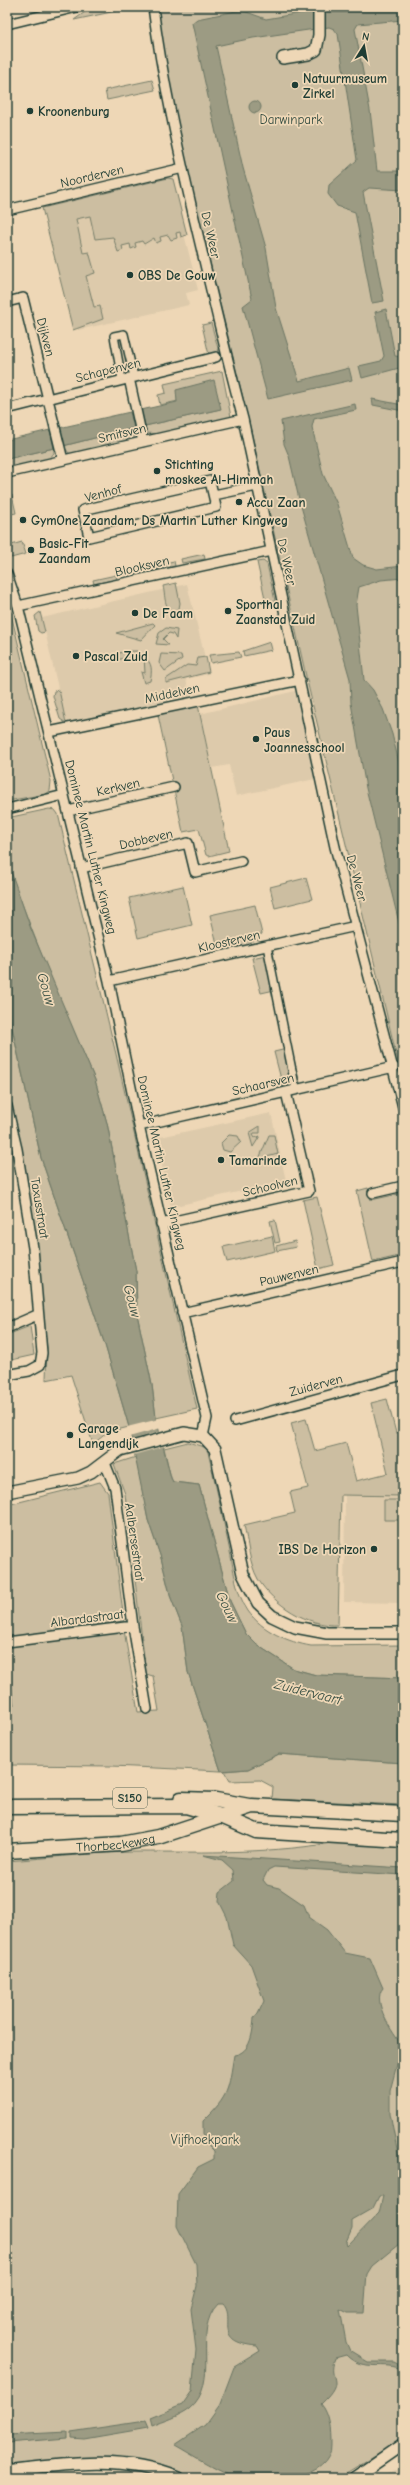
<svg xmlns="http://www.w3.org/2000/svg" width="410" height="2485" font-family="'Comic Neue',sans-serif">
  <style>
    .built { fill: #ddcaab }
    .green { fill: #ccbea1; stroke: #767e6a }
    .water { fill: #9c9b83; stroke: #6a7563; fill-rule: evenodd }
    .pier { fill: #eed7b6 }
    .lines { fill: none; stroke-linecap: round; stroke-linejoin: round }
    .pedestrian-casing { stroke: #1f3d34; stroke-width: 10 }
    .minor-casing { stroke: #1f3d34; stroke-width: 12 }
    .tertiary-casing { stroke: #1f3d34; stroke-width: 14 }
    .primary-casing { stroke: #1f3d34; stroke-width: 17 }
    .pedestrian { stroke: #eed7b6; stroke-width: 7 }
    .minor { stroke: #eed7b6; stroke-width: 9 }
    .tertiary { stroke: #eed7b6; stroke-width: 11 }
    .primary { stroke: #eed7b6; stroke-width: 14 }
    .poi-dot { fill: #1f3d34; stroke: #eed7b6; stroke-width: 1.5 }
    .labels { text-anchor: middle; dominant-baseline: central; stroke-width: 3.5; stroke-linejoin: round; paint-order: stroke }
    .shield { fill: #eed7b6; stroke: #5d6b5b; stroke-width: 1 }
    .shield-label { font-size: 12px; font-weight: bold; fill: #1f3d34 }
    .poi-label { font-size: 13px; font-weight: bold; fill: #1f3d34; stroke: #eed7b6; text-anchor: start }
    .park-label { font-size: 13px; fill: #304a3f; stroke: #eed7b6 }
    .street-label { font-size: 13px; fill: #1f3d34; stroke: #eed7b6 }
    .water-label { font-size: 14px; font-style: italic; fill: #324b40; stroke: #eed7b6 }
  </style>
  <rect width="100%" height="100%" fill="#eed7b6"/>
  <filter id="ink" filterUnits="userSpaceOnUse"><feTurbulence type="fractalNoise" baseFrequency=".025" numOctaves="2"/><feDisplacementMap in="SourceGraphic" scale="8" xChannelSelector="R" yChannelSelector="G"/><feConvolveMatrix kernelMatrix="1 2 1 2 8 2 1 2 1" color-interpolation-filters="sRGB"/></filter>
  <g filter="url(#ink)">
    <path class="built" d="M73 214H179L198 290 186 293 189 305 78 330 62 260Z
      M187 584 209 674 186 679 190 698 66 723 42 618Z
      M295 691 315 779 236 796 229 765 212 768 200 714Z
      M271 1113 286 1181 171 1207 156 1138Z
      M345 1495 403 1496V1603L344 1602Z
      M403 2465V2478H377Z
      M130 2472 150 2478H77Z"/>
    <path class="green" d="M92 7H135L74 20Z
      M151 7H403V1083L308 685 252 435 165 77Z
      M152 80 155 90 107 100 105 90Z
      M168 178 173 179 187 235 181 237 180 232 176 233 177 238 171 240 168 235 160 237 161 241 156 243 154 238 144 244 142 241 135 243 136 247 131 249 130 244 122 246 123 250 118 252 113 237 95 239 90 216 76 219 83 253 89 252 95 273 86 276 94 307 100 306 103 319 73 330 42 208Z
      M211 323 219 352 209 355 202 325Z
      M222 371 231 417 159 434 147 433 145 426 220 409 178 401 160 405 158 395 166 393 164 384Z
      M134 428 135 436 132 441 70 454 63 446Z
      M54 448V453L49 459 7 469V459Z
      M12 495 16 513 7 515V496Z
      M22 542 26 554 11 558 8 546Z
      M204 554 205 559 182 563 181 559Z
      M174 561 175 566 152 571 151 566Z
      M263 561 267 564 275 601 266 603 257 562Z
      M116 575 117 579 94 584 93 580Z
      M176 583 180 603 178 614C163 610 166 599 163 586Z
      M7 597 51 781 50 791 46 794 7 801Z
      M40 612 45 632 41 633 38 631 35 616Z
      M153 623 155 625 141 640 116 633Z
      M166 628 177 630 176 639 173 634 169 633 163 639 169 645 156 644 159 633Z
      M270 642 272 650 244 656 243 651Z
      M128 651H137L138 655 112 661 119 653Z
      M239 652 241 657 211 663 209 655Z
      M161 654 181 655 182 659 165 671 159 663Z
      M144 657C153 663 152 671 150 681L144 683 141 672 145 673Z
      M206 657 209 672 166 683V679L187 665 196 666 198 658Z
      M59 690 66 723 60 719 53 696 54 691Z
      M198 705 229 851 209 856 206 855 199 829 183 832 158 715Z
      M49 809 55 810 58 814 116 1054 197 1409 156 1418 152 1385 137 1314 136 1271 107 1123 95 1080 50 977 11 875 7 860V818Z
      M306 878 312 899 275 908 270 887Z
      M183 886 192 925 138 938 129 898Z
      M255 905 262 934 258 935 259 940 251 941 252 946 229 951 227 944H217L210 915Z
      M270 954 279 989 261 993 252 958Z
      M7 1005 41 1158 105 1345 129 1427 108 1432 93 1444 71 1375 46 1380 47 1348 33 1218 7 1102Z
      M291 1048 300 1083 283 1087 274 1052Z
      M260 1126V1133H254L253 1135 255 1138 260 1136 253 1147 249 1133Z
      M229 1135 238 1136 241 1142 230 1152 223 1150 221 1143Z
      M269 1135H274L278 1154 259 1159Z
      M368 1188 371 1200 403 1193V1255L373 1262 357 1191Z
      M317 1197 334 1265 318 1269 303 1200Z
      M275 1220 280 1242 275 1243 270 1221Z
      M272 1236 275 1251 227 1262 223 1247Z
      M295 1241 296 1247 277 1251 276 1246Z
      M30 1326 34 1355 7 1361V1335Z
      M387 1399 396 1433 403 1431V1496L341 1495 338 1625C307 1626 274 1605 258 1579 249 1563 248 1542 244 1525L295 1513 290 1492 308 1488 291 1423 306 1419 315 1451 346 1443 356 1481 388 1473 371 1403Z
      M188 1442 207 1448C215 1481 222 1514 229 1547 234 1569 235 1592 248 1611 262 1631 288 1642 311 1646L403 1645V1678L316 1675 294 1669 257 1645 246 1634 230 1601 199 1485 173 1482 171 1478 164 1448Z
      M136 1457 148 1520 161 1558 171 1598 182 1626 188 1672 221 1771 112 1766 7 1765V1706L14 1705 10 1675H7V1647L124 1630 138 1712 159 1711 153 1676 146 1674 125 1494 114 1464Z
      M100 1482 108 1493 124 1621 10 1637 7 1616V1505Z
      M384 1500H403V1520H384Z
      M279 1754 403 1763V1805L272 1799 273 1787 260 1780 230 1781 224 1771 248 1769Z
      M342 1841 403 1845V2438L338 2478H194L149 2463 118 2458 7 2466V1861C50 1858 95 1852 138 1852 205 1852 275 1854 342 1841Z"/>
    <path class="water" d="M336 7H403V20L358 24 355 29 370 110 377 171H403V190L369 188 363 192 384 301 372 303 355 212 337 206 328 194 329 185 357 160 338 34 334 29 329 27 253 38 216 46 243 168 266 248 276 308 299 381 349 368 352 380 268 399 243 306 252 299 192 23 197 19 241 10 266 19Z
      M249 107a6 6 0 1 1 12 0a6 6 0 1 1-12 0Z
      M386 309 395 356 403 357V367L362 378 359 366 381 361 384 356 375 312Z
      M214 380 221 409 145 426 141 410 177 402 176 390Z
      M372 399 403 405V411L373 405Z
      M355 404 356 410 314 419 312 427 323 474 337 504 353 558 363 565 377 569 403 566V578L381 580 359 587 356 605 364 680 373 690 383 709 392 734 403 779V939L366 788 351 703 350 679 299 499 289 456 284 444 281 421Z
      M130 412 134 428 63 446 59 428Z
      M50 430 54 448 7 459V440Z
      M7 860 31 929 95 1080 107 1123 136 1271 137 1314 152 1385 156 1418 171 1478 173 1482 199 1485 230 1601 246 1634 257 1645 294 1669 316 1675 403 1678V1763L279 1754 248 1769 221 1771 188 1672 182 1626 171 1598 161 1558 148 1520 129 1427 105 1345 41 1158 7 1005Z
      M203 1855 403 1868V1875L274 1867 268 1870 263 1880 267 1885 279 1888 304 1905 309 1917 327 1930 345 1953 370 1958 383 1988C371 2001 393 2034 402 2045L390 2091V2113L403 2180V2237L399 2244 372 2266 367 2274 364 2313H348L340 2309 346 2342 350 2351 368 2362H394L403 2367V2370C385 2360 363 2373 346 2355L335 2358C326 2380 348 2379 321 2404 330 2414 331 2431 331 2444 333 2481 266 2483 241 2478 221 2474 193 2455 175 2445L205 2425 220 2404 234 2367 260 2351 257 2346C211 2342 237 2319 223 2304H218C191 2331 222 2383 189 2409 179 2417 164 2421 152 2426L150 2418 182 2405 192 2391 196 2350 191 2309 197 2286 196 2264 177 2226 178 2194 198 2167 214 2159V2151L206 2143 207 2138 203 2135V2121C230 2095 228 2090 234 2055 251 2053 253 2032 254 2017L258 2014 264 2001 251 1965 233 1945 227 1917 219 1901 220 1892 234 1881 233 1870 222 1860ZM379 2196H383L379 2213 347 2246 346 2242 352 2228V2220L373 2208Z
      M145 2421 148 2428 84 2439 71 2438V2432Z
      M67 2432V2438L7 2443V2435Z"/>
    <path class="pier" d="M159 1419 161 1428 129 1437 127 1427Z
      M162 1431 165 1446 133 1455 130 1440Z"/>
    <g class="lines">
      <g class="pedestrian-casing">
        <path id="pedestrian" d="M122 380 114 336 124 334 134 377
          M267 946 296 1090"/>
      </g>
      <g class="minor-casing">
        <path id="minor" d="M153 7C162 78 178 148 194 218 210 285 225 352 243 419L335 847 403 1107
          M7 24 77 7
          M7 210 183 168
          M7 302 23 298 63 460
          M129 378 143 442
          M7 409 216 357
          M7 473 243 419
          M210 481 216 507 89 537 83 510Z
          M214 495 257 486
          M7 574 18 606 109 981 139 1126 207 1418 203 1436
          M18 606 271 551
          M49 732 300 680
          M7 809 64 795
          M68 811 174 787
          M81 868 188 843 195 872 241 861
          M109 981 356 926
          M7 1106 17 1149 33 1248 42 1353 40 1365 29 1371 7 1375
          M139 1126 394 1067
          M373 1193 403 1186
          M161 1224 309 1191 286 1092
          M182 1313 403 1262
          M7 1328 37 1315
          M235 1421 403 1375
          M105 1463 115 1488 133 1626
          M7 1642 133 1626 147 1709"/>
      </g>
      <g class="tertiary-casing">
        <path id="tertiary" d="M283 58 308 54 316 50 319 35V7
          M7 1492 78 1478 91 1472 120 1450 184 1433 203 1436 215 1449 243 1574 258 1603 272 1616 295 1627 327 1633H403
          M7 2471C66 2464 122 2455 178 2478
          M354 2478 403 2444"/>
      </g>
      <g class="primary-casing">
        <g id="primary">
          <path d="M181 1799 216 1800 249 1806"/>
          <path d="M7 1807 186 1806 221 1816 256 1831 403 1840"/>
          <path id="s1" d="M7 1851 121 1844 158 1837 252 1806 403 1814"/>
        </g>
      </g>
      <use href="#pedestrian" class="pedestrian"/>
      <use href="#minor" class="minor"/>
      <use href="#tertiary" class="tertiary"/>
      <use href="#primary" class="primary"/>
    </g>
  </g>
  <g class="poi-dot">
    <circle cx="295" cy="85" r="4"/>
    <circle cx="30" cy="111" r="4"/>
    <circle cx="130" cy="275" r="4"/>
    <circle cx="157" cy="471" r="4"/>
    <circle cx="239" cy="502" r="4"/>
    <circle cx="23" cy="520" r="4"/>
    <circle cx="31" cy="550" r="4"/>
    <circle cx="228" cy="611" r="4"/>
    <circle cx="135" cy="613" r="4"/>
    <circle cx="76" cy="656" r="4"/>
    <circle cx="256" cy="739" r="4"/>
    <circle cx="221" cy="1160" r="4"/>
    <circle cx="70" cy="1435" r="4"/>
    <circle cx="374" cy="1549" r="4"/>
  </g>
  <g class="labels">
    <rect class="shield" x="113" y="1788" width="34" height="20" rx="3"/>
    <g class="shield-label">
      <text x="130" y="1798">S150</text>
    </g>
    <g class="poi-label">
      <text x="303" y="78">Natuurmuseum<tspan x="303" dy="15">Zirkel</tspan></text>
      <text x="38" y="111">Kroonenburg</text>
      <text x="138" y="275">OBS De Gouw</text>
      <text x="165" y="464">Stichting<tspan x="165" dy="15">moskee Al-Himmah</tspan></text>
      <text x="247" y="502">Accu Zaan</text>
      <text x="31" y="520">GymOne Zaandam, Ds Martin Luther Kingweg</text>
      <text x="39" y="543">Basic-Fit<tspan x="39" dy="15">Zaandam</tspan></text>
      <text x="236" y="604">Sporthal<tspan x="236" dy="15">Zaanstad Zuid</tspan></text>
      <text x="143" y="613">De Faam</text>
      <text x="84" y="656">Pascal Zuid</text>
      <text x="264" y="732">Paus<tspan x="264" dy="15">Joannesschool</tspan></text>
      <text x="229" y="1160">Tamarinde</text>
      <text x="78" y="1428">Garage<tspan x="78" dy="15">Langendijk</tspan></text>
      <text x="366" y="1549" text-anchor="end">IBS De Horizon</text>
    </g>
    <g class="park-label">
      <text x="291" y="119">Darwinpark</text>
      <text x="205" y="2139">Vijfhoekpark</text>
    </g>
    <g class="street-label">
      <text transform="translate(92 176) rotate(-13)">Noorderven</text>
      <text transform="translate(211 235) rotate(77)">De Weer</text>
      <text transform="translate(46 337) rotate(76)">Dijkven</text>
      <text transform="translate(108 370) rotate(-14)">Schapenven</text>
      <text transform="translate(122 433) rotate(-13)">Smitsven</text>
      <text transform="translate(103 493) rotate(-15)">Venhof</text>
      <text transform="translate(287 562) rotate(77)">De Weer</text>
      <text transform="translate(142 566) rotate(-13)">Blooksven</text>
      <text transform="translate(172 693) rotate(-12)">Middelven</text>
      <text transform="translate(118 787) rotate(-13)">Kerkven</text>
      <text transform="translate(146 839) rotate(-13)">Dobbeven</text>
      <text transform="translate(91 847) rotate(76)">Dominee Martin Luther Kingweg</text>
      <text transform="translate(357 878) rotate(75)">De Weer</text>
      <text transform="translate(229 941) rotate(-13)">Kloosterven</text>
      <text transform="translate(263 1084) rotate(-13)">Schaarsven</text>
      <text transform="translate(162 1163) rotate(77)">Dominee Martin Luther Kingweg</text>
      <text transform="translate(270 1186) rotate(-13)">Schoolven</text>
      <text transform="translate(40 1208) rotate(81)">Taxusstraat</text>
      <text transform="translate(289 1275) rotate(-13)">Pauwenven</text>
      <text transform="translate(316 1385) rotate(-15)">Zuiderven</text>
      <text transform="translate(135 1542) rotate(82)">Aalbersestraat</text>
      <text transform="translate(87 1618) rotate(-7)">Albardastraat</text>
      <text stroke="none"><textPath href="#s1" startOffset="109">Thorbeckeweg</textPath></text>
    </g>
    <g class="water-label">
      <text transform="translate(46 989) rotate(74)">Gouw</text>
      <text transform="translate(132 1301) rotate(75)">Gouw</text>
      <text transform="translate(227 1607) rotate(64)">Gouw</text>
      <text transform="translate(308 1692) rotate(14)">Zuidervaart</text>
    </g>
  </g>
  <rect width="410" height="2485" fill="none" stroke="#eed7b6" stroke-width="24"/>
  <rect x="12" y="12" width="386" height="2461" fill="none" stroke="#1f3d34" stroke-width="1.5" filter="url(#ink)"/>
  <g transform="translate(364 46) rotate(11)" stroke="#eed7b6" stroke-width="3" paint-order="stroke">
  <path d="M0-3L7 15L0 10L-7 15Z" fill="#1f3d34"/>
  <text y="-6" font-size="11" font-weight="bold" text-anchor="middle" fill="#1f3d34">N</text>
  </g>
</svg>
